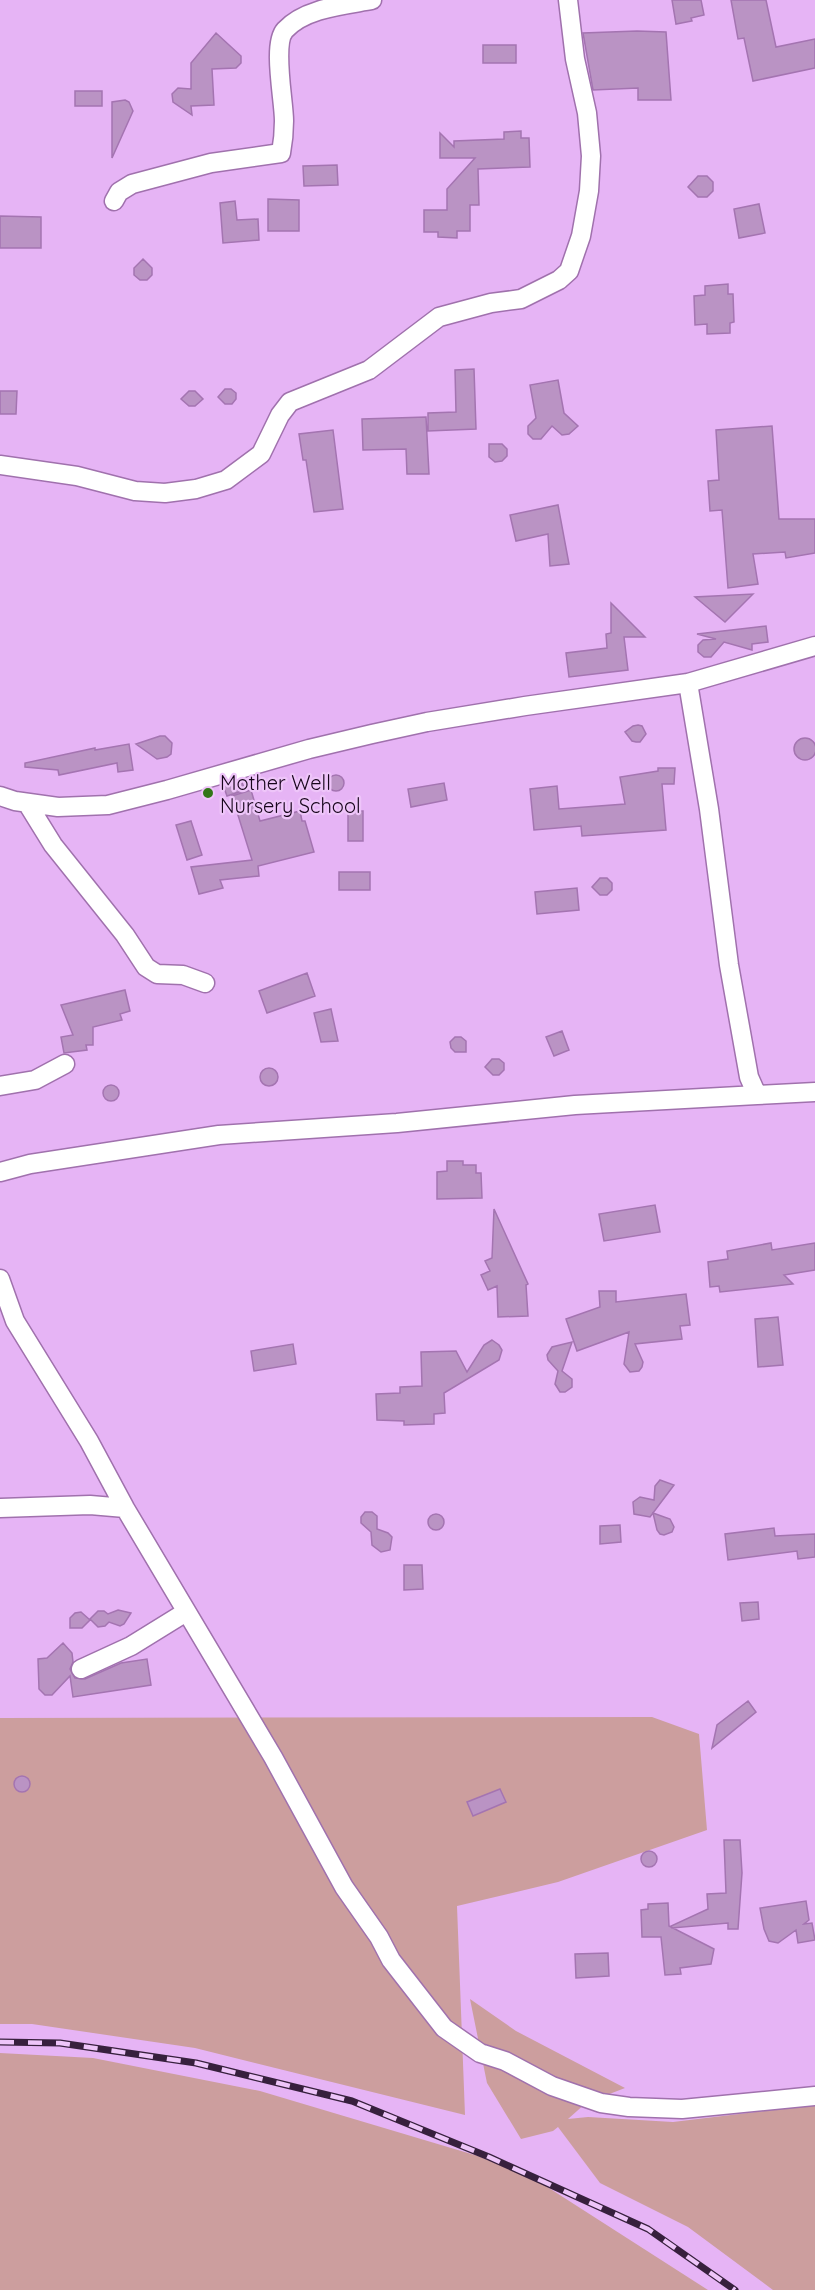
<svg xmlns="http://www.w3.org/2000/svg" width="815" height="2290" font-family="Quicksand,sans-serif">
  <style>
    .green { fill: #cc9e9e }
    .building { fill: #ba93c4; stroke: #a474b1; stroke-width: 1.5 }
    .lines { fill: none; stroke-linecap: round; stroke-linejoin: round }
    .street-casing { stroke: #a071ad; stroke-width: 21 }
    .street { stroke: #fff; stroke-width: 18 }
    .rail-casing { stroke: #37203d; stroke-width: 7 }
    .rail { stroke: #eec5f9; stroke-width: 4.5; stroke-dasharray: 14; stroke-linecap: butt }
    .poi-dot { fill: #327617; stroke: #eec5f9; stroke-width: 2 }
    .labels { text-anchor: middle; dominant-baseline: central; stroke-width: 4.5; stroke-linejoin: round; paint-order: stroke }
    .poi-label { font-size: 20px; fill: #17051b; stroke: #eec5f9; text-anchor: start }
  </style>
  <rect width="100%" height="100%" fill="#e6b4f5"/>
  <path class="green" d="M652 1717 699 1734 707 1830 558 1882 457 1906 465 2115 195 2048 32 2024H0V1718Z
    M470 1999 516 2031 625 2088 586 2103 568 2119 588 2117 673 2122 815 2105V2290H773L688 2227 600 2183 558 2127 553 2131 521 2139 487 2083Z
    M0 2053 93 2058 260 2091 478 2156 538 2181 708 2290H0Z"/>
  <path class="building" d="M672 0H701L704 15 691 18 692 21 676 24Z
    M731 0H766L776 47 815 39V68L753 81 744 38 738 39Z
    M637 31 666 32 671 100H638V88L593 90 583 33Z
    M216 33 241 56V63L236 68 212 69 214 105 191 106 192 115 173 102 172 94 178 88 191 89V63Z
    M483 45H516V63H483Z
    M75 91H102V106H75Z
    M125 100 129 102 133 111 112 158V102Z
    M521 131V138H529L530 167 478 169 479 205H470V231H457V238L438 237V232H424V210H447V189L475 158H440V133L454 147V141L504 139V132Z
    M337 165 338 185 304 186 303 166Z
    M698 176H707L713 182V191L707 197H698L688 187Z
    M268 199 299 200V231H268Z
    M235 201 237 220 258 219 259 240 223 243 220 203Z
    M759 204 765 233 739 238 734 209Z
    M0 216 41 217V248H0Z
    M143 259 152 268V275L147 280H140L134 275V268Z
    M728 284V294H733L734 322 730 323V333L707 334V324L695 325 694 296 705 295V286Z
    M474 369 476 429 428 431V413L456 412 455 370Z
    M558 380 564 413 578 426 569 434 562 435 552 426 541 439H533L528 434V426L536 418 530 385Z
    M225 389H231L236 393V399L232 404H225L218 397Z
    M0 391H17L16 414H0Z
    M189 391H195L203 399 195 406H189L181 399Z
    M426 417 429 474H407L406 449 363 450 362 419Z
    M772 426 779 519H815V553L786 558 785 552 753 554 758 584 728 588 722 510 710 511 708 481 719 480 716 430Z
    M333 430 343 509 314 512 306 460H303L299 434Z
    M489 444H502L507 449V456L502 461 495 462 489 457Z
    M558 505 569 564 550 566 548 534 516 541 510 515Z
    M753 594 725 622 695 597Z
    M611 603 645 637H624L628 670 569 677 566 653 607 648 606 634 611 633Z
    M766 626 768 642 752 644V650L724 642 711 657H704L698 652V645L703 640 716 639 697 634Z
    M638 725 642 726 646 734 640 742H636L632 741 625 732 633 726Z
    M160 736H165L172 743 171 754 167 757 157 759 136 744Z
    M794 749a11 11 0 1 1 22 0a11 11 0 1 1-22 0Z
    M129 744 133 770 118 772 117 763 59 775 58 770 25 767V763L95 748V750Z
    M658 768H675L674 784H662L666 830 582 836 581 826 534 830 530 789 557 786 559 809 625 804 620 777 658 771Z
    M328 783a8 8 0 1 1 16 0a8 8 0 1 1-16 0Z
    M241 780 245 790 227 796 223 785Z
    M444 783 447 800 411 807 408 789Z
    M251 790 260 821 300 811 302 821H305L314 852 258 866 259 876 220 880 223 888 199 894 191 867 252 860 232 796Z
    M348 811H363V841H348Z
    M191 821 202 855 187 860 176 825Z
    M339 872H370V890H339Z
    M600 878H607L612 883V890L607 895H600L592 887Z
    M577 888 579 910 537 914 535 892Z
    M307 973 315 996 267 1013 259 991Z
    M125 990 130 1011 120 1014 122 1020 93 1027V1045H86L87 1050 64 1053 61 1037 73 1035 61 1005Z
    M331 1009 338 1041 321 1042 314 1013Z
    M562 1031 569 1050 554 1056 546 1037Z
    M455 1037H461L466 1041V1052H455L451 1048 450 1042Z
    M492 1059H499L504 1063V1070L499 1075H493L485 1067Z
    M260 1077a9 9 0 1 1 18 0a9 9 0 1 1-18 0Z
    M103 1093a8 8 0 1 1 16 0a8 8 0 1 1-16 0Z
    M447 1161H463V1165H476V1173H481L482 1198 437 1199V1172L447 1171Z
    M655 1205 660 1232 604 1241 599 1214Z
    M494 1209 528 1284 526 1285 528 1316 498 1317 497 1286 488 1290 481 1275 490 1271 485 1261 492 1258Z
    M771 1243 772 1250 815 1243V1270L784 1275 793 1284 720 1292 719 1286 710 1287 708 1262 728 1259 727 1251Z
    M599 1291H616V1302L686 1294 690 1325 680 1326 682 1339 635 1344 643 1362 642 1367 639 1371 630 1372 624 1364 629 1332 577 1351 566 1319 600 1307Z
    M778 1317 783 1365 758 1367 755 1319Z
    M492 1340 499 1345 502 1350 499 1360 444 1393 445 1413 434 1414V1424L404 1425V1421L377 1420 376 1394 400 1393V1387L422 1386 421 1352 456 1351 467 1372 484 1345Z
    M572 1342 562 1371 572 1379V1387L565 1392H560L555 1384 558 1371 548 1360 547 1355 552 1347Z
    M293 1344 296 1364 254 1371 251 1351Z
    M660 1480 674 1485 650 1517 634 1514 633 1502 640 1497 654 1500 655 1486Z
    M365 1512H372L377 1516V1529L388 1533 392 1537 390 1550 381 1552 372 1545 371 1532 361 1523V1517Z
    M653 1513 670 1519 674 1527 672 1532 664 1535 660 1534 657 1530Z
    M428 1522a8 8 0 1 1 16 0a8 8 0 1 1-16 0Z
    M620 1525 621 1542 600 1544V1526Z
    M774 1528 775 1536 815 1534V1557L798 1559 797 1551 728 1560 725 1534Z
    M404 1565H422L423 1589 404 1590Z
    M758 1602 759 1619 742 1621 740 1603Z
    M118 1610 131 1613 124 1624 120 1626 109 1622 105 1626 98 1627 90 1619 98 1611H104L108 1614Z
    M81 1612 90 1620 82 1628H70V1618L75 1613Z
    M63 1643 72 1653 73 1662 70 1669 75 1678 85 1679 121 1663 147 1659 151 1685 73 1697 70 1676 52 1695H45L39 1689 38 1659 47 1658Z
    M748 1701 756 1712 712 1748 717 1725Z
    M14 1784a8 8 0 1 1 16 0a8 8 0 1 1-16 0Z
    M500 1789 506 1802 473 1816 467 1802Z
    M724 1840H740L742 1873 738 1929H728V1923L672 1928 671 1926 708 1909 707 1894 726 1893Z
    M641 1859a8 8 0 1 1 16 0a8 8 0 1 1-16 0Z
    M806 1901 809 1920 804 1924 812 1923 815 1940 798 1943 796 1930 778 1943 769 1941 764 1929 760 1908Z
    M668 1903 669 1926 714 1949 711 1964 680 1968 681 1974 665 1975 661 1937H642L641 1910 648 1909V1904Z
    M608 1953 609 1976 576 1978 575 1954Z"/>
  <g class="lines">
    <g class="street-casing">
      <path id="street" d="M114 201 119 192 132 184 211 163 281 153C283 142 284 132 284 121 284 100 272 44 285 30 305 8 345 5 372 0
        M0 465 77 476 135 491 165 493 196 489 226 480 261 454 280 415 290 402 369 370 439 317 491 303 521 299 559 280 569 271 581 236 589 191 591 156 587 113 575 59 568 0
        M688 683 709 809 729 965 749 1077 757 1095 815 1092
        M0 796 15 801 58 807 108 805 167 790 309 749 372 734 427 722 525 706 688 683 815 646
        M27 803 53 845 125 935 146 967 157 974 183 975 205 983
        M0 1086 35 1080 65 1064
        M0 1172 30 1164 219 1135 397 1123 575 1105 757 1095
        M0 1279 15 1321 89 1441 125 1508 273 1757 344 1887 379 1937 391 1960 444 2028 480 2053 505 2061 552 2086 601 2103 629 2107 682 2109 815 2096
        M0 1508 90 1505 125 1508
        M81 1669 131 1646 186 1612"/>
    </g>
    <use href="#street" class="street"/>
    <g class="rail-casing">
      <path id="rail" d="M0 2042 60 2043 196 2063 352 2101 489 2157 648 2229 735 2290"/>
    </g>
    <use href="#rail" class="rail"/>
  </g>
  <circle class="poi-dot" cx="208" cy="793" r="6"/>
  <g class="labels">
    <g class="poi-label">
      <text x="220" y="782">Mother Well<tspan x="220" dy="23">Nursery School</tspan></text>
    </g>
  </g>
</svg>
